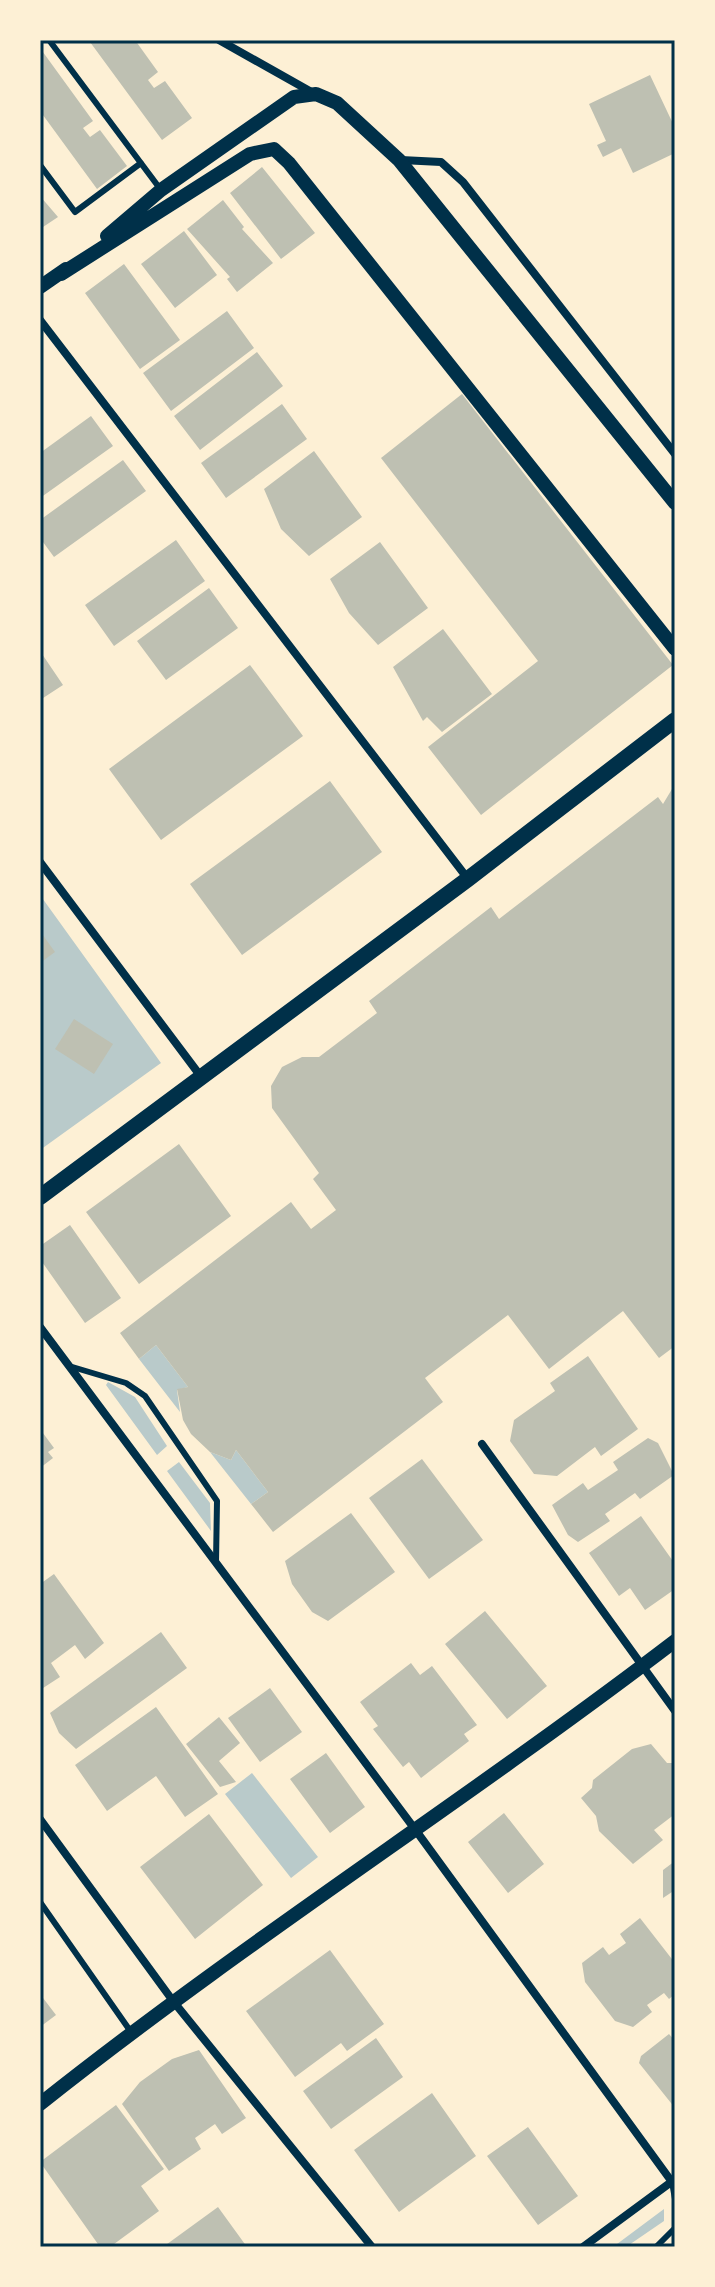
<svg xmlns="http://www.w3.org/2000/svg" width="715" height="2287" font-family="'Sofia Sans Condensed',sans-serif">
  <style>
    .green { fill: #b9caca }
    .building { fill: #bec0b2 }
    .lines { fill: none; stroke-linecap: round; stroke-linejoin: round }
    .service { stroke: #003049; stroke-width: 6 }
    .minor { stroke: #003049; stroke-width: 8 }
    .tertiary { stroke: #003049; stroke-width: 14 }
    .secondary { stroke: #003049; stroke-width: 16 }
    .neatline { fill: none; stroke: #003049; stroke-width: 3 }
  </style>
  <rect width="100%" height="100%" fill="#fdf0d5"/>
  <path class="green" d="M40 895 161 1063 40 1150Z
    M156 1345 188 1387 177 1390 180 1412 139 1359Z
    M108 1382 135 1397 167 1446 157 1455 106 1385Z
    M236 1450 268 1492 251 1504 210 1452 231 1460Z
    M179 1462 210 1503 211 1531 167 1471Z
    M252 1773 318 1857 291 1878 225 1794Z
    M664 2209V2221L626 2247H613Z"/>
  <path class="building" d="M93 40H135L158 72 148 80 154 88 165 81 192 118 162 140 90 42Z
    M40 48 93 121 83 128 90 137 100 130 127 166 97 189 40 111Z
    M650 75 675 128V153L633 173 621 148 603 157 597 145 606 141 589 104Z
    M262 167 315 233 281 259 230 193Z
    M40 196 58 217 40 229Z
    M223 200 244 227 242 229 273 263 237 292 227 279 230 277 187 229Z
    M184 231 217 275 175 308 141 264Z
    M124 264 180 340 140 369 85 293Z
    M227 311 254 348 171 411 143 373Z
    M257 352 283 386 200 450 174 416Z
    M462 394 673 665 481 815 428 747 538 661 381 458Z
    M282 404 307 439 226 498 201 463Z
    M91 416 113 446 40 498V453Z
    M314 451 362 517 309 556 281 529 264 489Z
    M123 460 146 491 54 557 40 538V520Z
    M176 540 205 581 114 646 85 605Z
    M380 542 428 608 378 645 349 613 330 579Z
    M209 588 238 628 166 680 137 641Z
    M443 629 492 694 442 732 427 717 423 721 393 667Z
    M40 651 63 685 40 700Z
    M250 665 303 736 161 840 109 769Z
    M330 781 382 852 242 955 190 884Z
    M675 784V1346L659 1358 623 1311 549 1369 508 1315 425 1378 443 1402 273 1532 251 1504 268 1492 236 1450 231 1460 210 1452 191 1434 183 1420 177 1389 188 1387 156 1345 139 1359 120 1333 291 1202 311 1229 336 1210 313 1179 319 1173 272 1108 271 1086 282 1067 302 1057H319L377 1013 369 1001 491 907 499 919 658 797 663 804Z
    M40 931 55 952 40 963Z
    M74 1019 113 1044 94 1074 55 1049Z
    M179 1144 231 1216 139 1284 86 1212Z
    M70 1225 121 1298 85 1323 40 1259V1246Z
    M588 1356 638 1429 601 1456 595 1447 557 1476 534 1474 510 1441 514 1420 555 1391 550 1383Z
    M40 1429 54 1448 48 1452 53 1458 40 1468Z
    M648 1438 658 1443 674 1475 640 1499 635 1493 605 1514 610 1521 578 1542 568 1535 552 1505 583 1483 588 1490 618 1470 613 1462Z
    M422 1459 483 1540 429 1579 369 1498Z
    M351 1513 395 1572 328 1621 312 1612 292 1584 285 1561Z
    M641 1516 675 1564V1589L645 1610 630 1588 619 1596 589 1553Z
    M54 1574 104 1643 85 1659 75 1645 51 1663 60 1677 40 1690V1584Z
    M485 1611 547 1686 507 1719 445 1644Z
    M161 1632 187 1668 76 1749 59 1733 50 1713Z
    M411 1663 420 1675 432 1666 477 1725 464 1734 469 1741 421 1778 409 1762 403 1767 373 1729 378 1726 360 1702Z
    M270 1688 302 1732 260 1762 228 1718Z
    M156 1707 218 1794 185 1817 156 1776 107 1811 75 1765Z
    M219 1717 240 1743 219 1761 236 1782 220 1787 186 1744Z
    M651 1744 667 1763H675V1814L654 1830 663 1840 633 1864 599 1831 596 1816 581 1798 592 1788 593 1780 632 1749Z
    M326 1753 365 1807 330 1833 290 1779Z
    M504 1813 544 1864 508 1893 468 1842Z
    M209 1814 263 1885 195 1939 140 1867Z
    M675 1861V1890L663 1898V1870Z
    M640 1918 675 1963V1994L669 1999 664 1993 647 2005 652 2012 633 2027 615 2021 585 1982 582 1963 603 1947 609 1955 626 1943 620 1934Z
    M330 1950 384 2024 347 2051 341 2043 295 2077 246 2011Z
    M40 1994 56 2015 40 2027Z
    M669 2034 675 2041V2108L639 2063 641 2056Z
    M376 2038 403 2077 331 2129 303 2091Z
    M199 2050 246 2118 222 2134 215 2124 195 2138 201 2149 169 2171 122 2104 140 2082 172 2059Z
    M432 2093 476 2156 399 2212 354 2150Z
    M116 2105 164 2169 141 2186 159 2211 110 2247H100L40 2162Z
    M528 2127 578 2196 538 2225 487 2156Z
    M218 2207 247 2247H163Z"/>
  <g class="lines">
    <path class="service" d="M49 40 161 190
      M40 165 75 212 141 163
      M69 1366 126 1383 145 1396 217 1501 216 1562
      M40 1902 131 2032
      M672 2182 675 2199
      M656 2247 675 2228"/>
    <path class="minor" d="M219 40 315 94
      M401 160 441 162 463 182 675 454
      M40 320 468 879
      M40 862 202 1078
      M40 1327 417 1832 672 2182
      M482 1444 675 1711
      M40 1819 173 2001 372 2247
      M583 2247 674 2180"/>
    <path class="tertiary" d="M107 236 161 190 294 97 316 94 337 103 399 160 675 503
      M61 274 250 154 274 149 289 163 675 649
      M40 287 66 269
      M40 2104C245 1941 467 1800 675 1641"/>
    <path class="secondary" d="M40 1197 468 879 675 720"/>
  </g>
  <rect width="715" height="2287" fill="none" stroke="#fdf0d5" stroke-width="84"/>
  <rect x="42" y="42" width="631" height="2203" class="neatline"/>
</svg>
